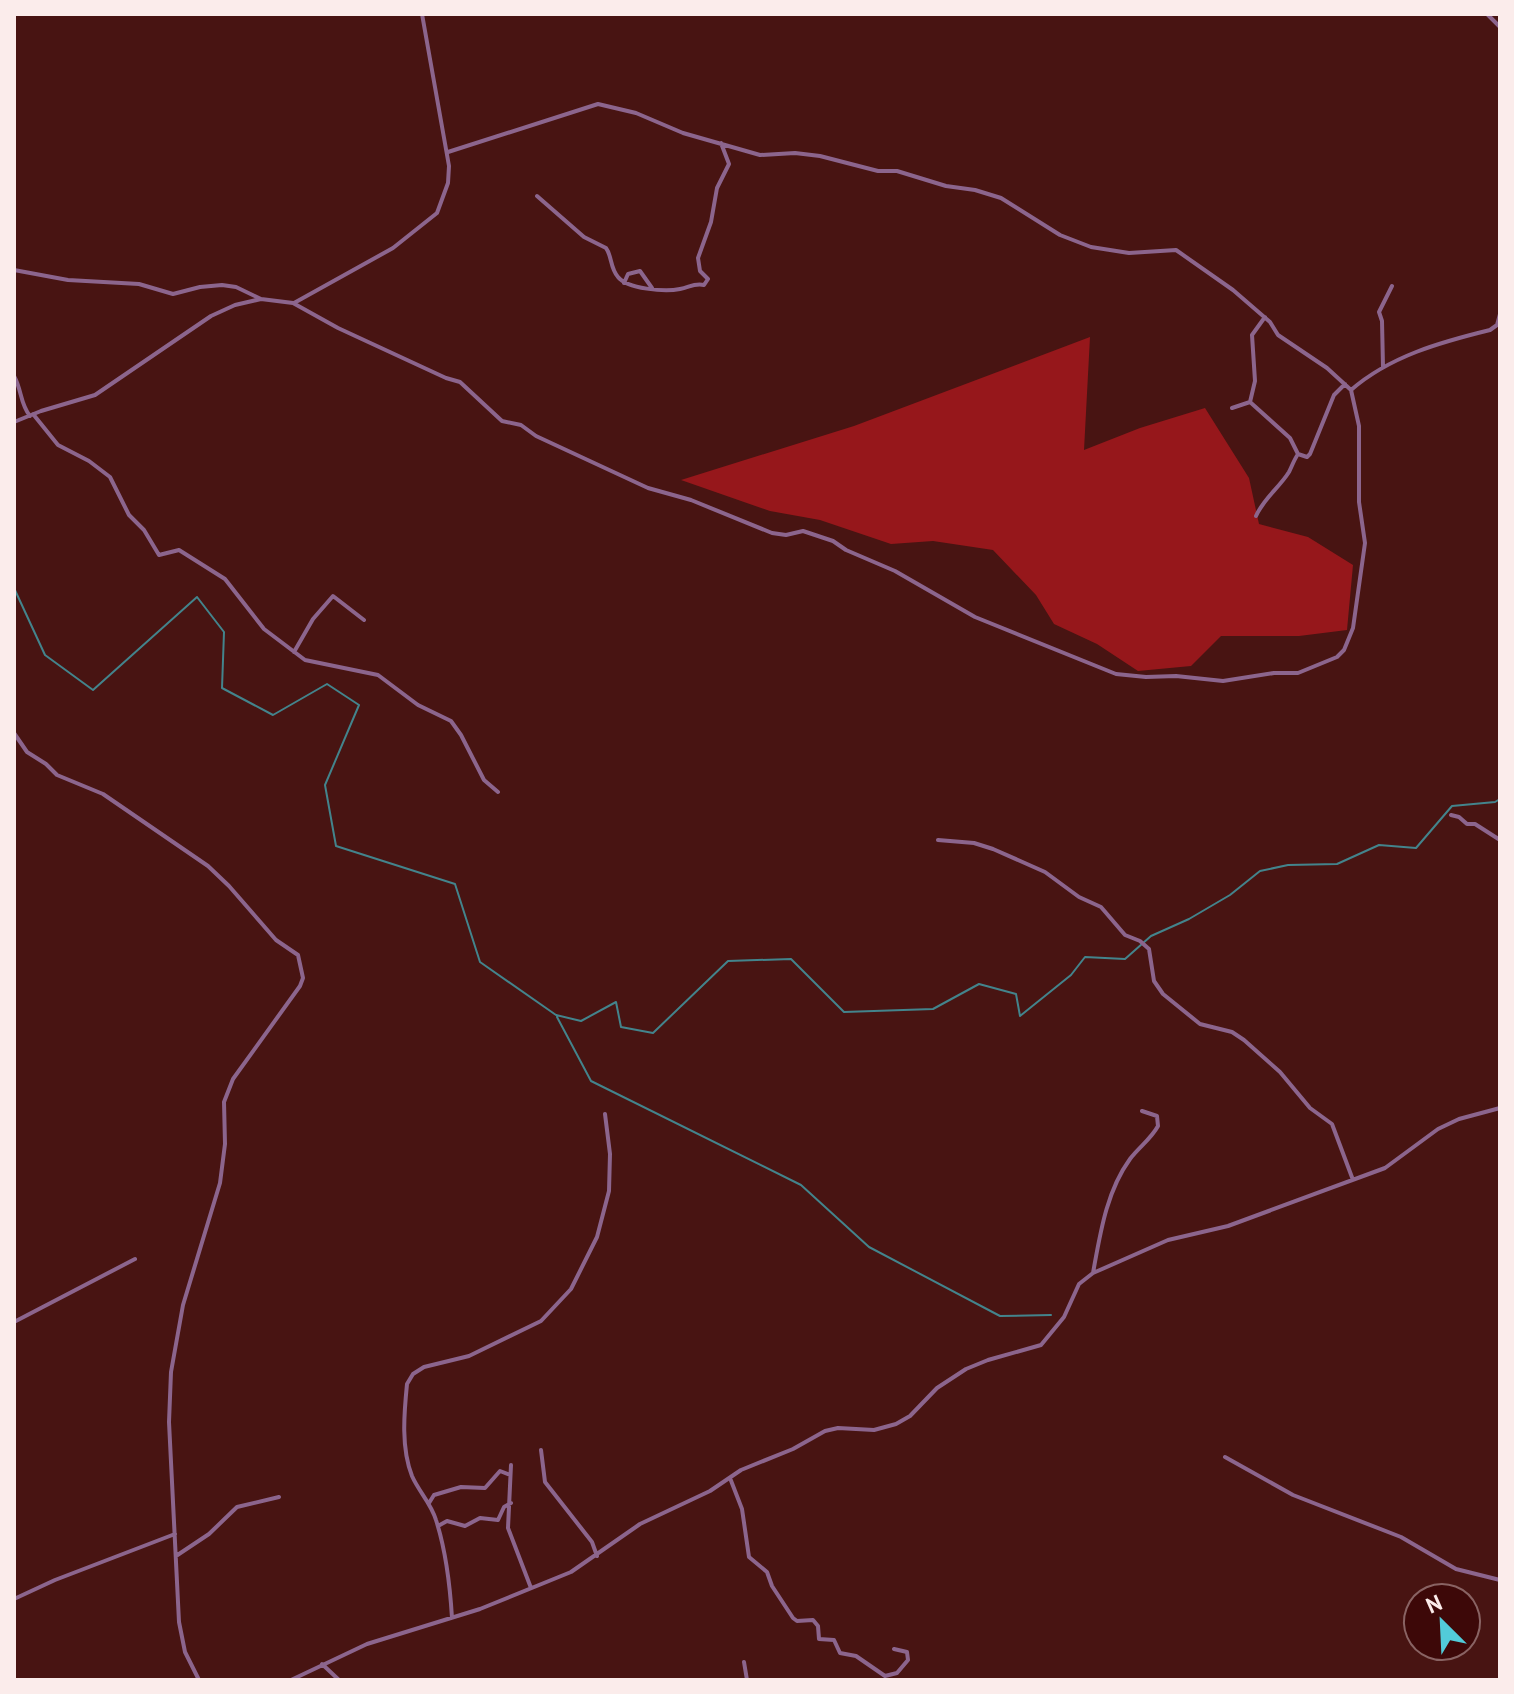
<svg xmlns="http://www.w3.org/2000/svg" width="1514" height="1694" font-family="'PT Sans',sans-serif">
  <style>
    .green { fill: #96171b }
    .lines { fill: none; stroke-linecap: round; stroke-linejoin: round }
    .stream { stroke: #43848c; stroke-width: 2 }
    .street { stroke: #8c658d; stroke-width: 4 }
  </style>
  <rect width="100%" height="100%" fill="#481412"/>
  <path class="green" d="M1090 337 1084 450 1140 428 1205 408 1249 478 1259 524 1308 537 1353 565 1347 630 1299 636H1221L1191 666 1138 671 1097 644 1054 624 1036 595 993 550 933 541 891 544 820 520 770 511 681 480 854 426Z"/>
  <g class="lines">
    <path class="stream" d="M14 588 45 655 93 690 197 597 224 632 222 688 273 715 327 684 359 705 325 785 336 846 455 884 480 962 556 1015 581 1021 616 1002 621 1027 653 1033 728 961 791 959 844 1012 933 1009 979 984 1016 994 1020 1016 1071 975 1085 957 1125 959 1151 936 1189 919 1230 895 1260 871 1288 865 1337 864 1379 845 1416 848 1452 806 1495 802 1500 799
      M557 1017 591 1081 801 1185 869 1247 1000 1316 1051 1315"/>
    <path class="street" d="M1487 14 1500 27
      M448 152 598 104 636 113 683 133 760 155 795 153 820 156 878 171H897L946 186 975 190 1001 198 1060 235 1091 247 1129 253 1176 250 1233 290 1270 322 1278 335 1327 368 1351 390C1390 356 1441 342 1490 330L1497 325 1500 314
      M537 196 584 237 606 248C612 256 610 268 618 277 627 289 665 292 680 289 690 287 694 283 704 285L708 279 700 271 698 258 711 222 717 188 729 164 721 143
      M14 270 68 280 139 284 173 294 200 287 222 285 236 287 261 299
      M624 283 628 274 640 271 652 288
      M294 303 393 248 437 213 448 183 449 166 422 14
      M1383 367 1382 321 1379 312 1392 286
      M14 376C22 390 20 404 30 416
      M1250 402 1290 438 1298 454
      M1232 408 1250 402 1255 381 1252 335 1265 317
      M33 414 58 445 89 461 110 477 129 515 144 530 159 555 179 550 225 579 264 629 305 660 378 675 418 705 451 721 461 735 484 780 498 792
      M14 422 41 411 95 395 211 316 235 305 261 299 293 303 338 328 446 378 460 382 502 421 521 425 536 436 648 488 691 500 772 533 786 535 803 531 833 541 846 550 895 571 975 617 1116 674 1146 677 1176 676 1223 681 1274 673H1298L1337 657 1344 650 1353 628 1365 543 1359 502V426L1351 390
      M1256 516C1264 498 1279 488 1289 472 1292 466 1294 460 1298 454L1307 457 1310 454 1334 395 1345 384
      M294 652 313 619 333 596 364 620
      M14 733 27 752 46 764 57 775 103 794 208 866 229 886 276 940 298 955 303 978 300 986 233 1079 224 1102 225 1144 220 1183 183 1305 171 1372 169 1422 179 1622 185 1652 199 1680
      M1451 815 1459 817 1467 824H1475L1500 840
      M938 840 974 843 993 849 1045 872 1079 897 1101 907 1125 935 1140 941 1149 949 1154 981 1163 994 1200 1024 1232 1032 1244 1040 1280 1072 1310 1108 1332 1124 1353 1180
      M1093 1273C1100 1235 1106 1192 1130 1159 1139 1147 1151 1139 1158 1126L1157 1116 1142 1111
      M14 1322 135 1259
      M541 1450 545 1482 592 1542 597 1556
      M1225 1457 1293 1495 1401 1537 1456 1569 1500 1580
      M511 1465 508 1528 531 1588
      M730 1478 742 1509 749 1557 767 1572 772 1586 793 1618 797 1621 813 1620 818 1626 819 1639 834 1640 840 1653 856 1656 885 1676 897 1673 908 1660 907 1652 894 1649
      M429 1503 434 1495 461 1487 485 1488 500 1471 510 1475
      M438 1526 447 1521 465 1526 480 1518 498 1520 504 1507 511 1503
      M176 1556 209 1534 237 1507 279 1497
      M14 1599 55 1580 175 1534
      M452 1618C450 1585 446 1551 436 1520 431 1503 419 1492 412 1476 401 1448 404 1414 407 1384L413 1374 424 1367 469 1356 541 1321 571 1289 597 1237 609 1191 610 1154 605 1114
      M744 1662 747 1680
      M322 1664 339 1680
      M291 1680 367 1644 480 1609 571 1572 640 1524 710 1491 741 1470 793 1449 825 1431 838 1428 874 1430 896 1424 910 1416 937 1388 966 1369 988 1360 1041 1345 1064 1317 1079 1284 1093 1273 1168 1240 1228 1226 1385 1168 1438 1129 1459 1119 1500 1108"/>
  </g>
  <rect width="1514" height="1694" fill="none" stroke="#fbeceb" stroke-width="32"/>
  <g transform="translate(1442 1622) rotate(336)"><circle r="38" fill="#3d0808" stroke="#896363" stroke-width="2"/>
  <path d="M0-6L14 30L0 20L-14 30Z" fill="#52cbd9"/>
  <text y="-12" font-size="22" font-weight="bold" text-anchor="middle" fill="#fbeceb">N</text>
  </g>
</svg>
